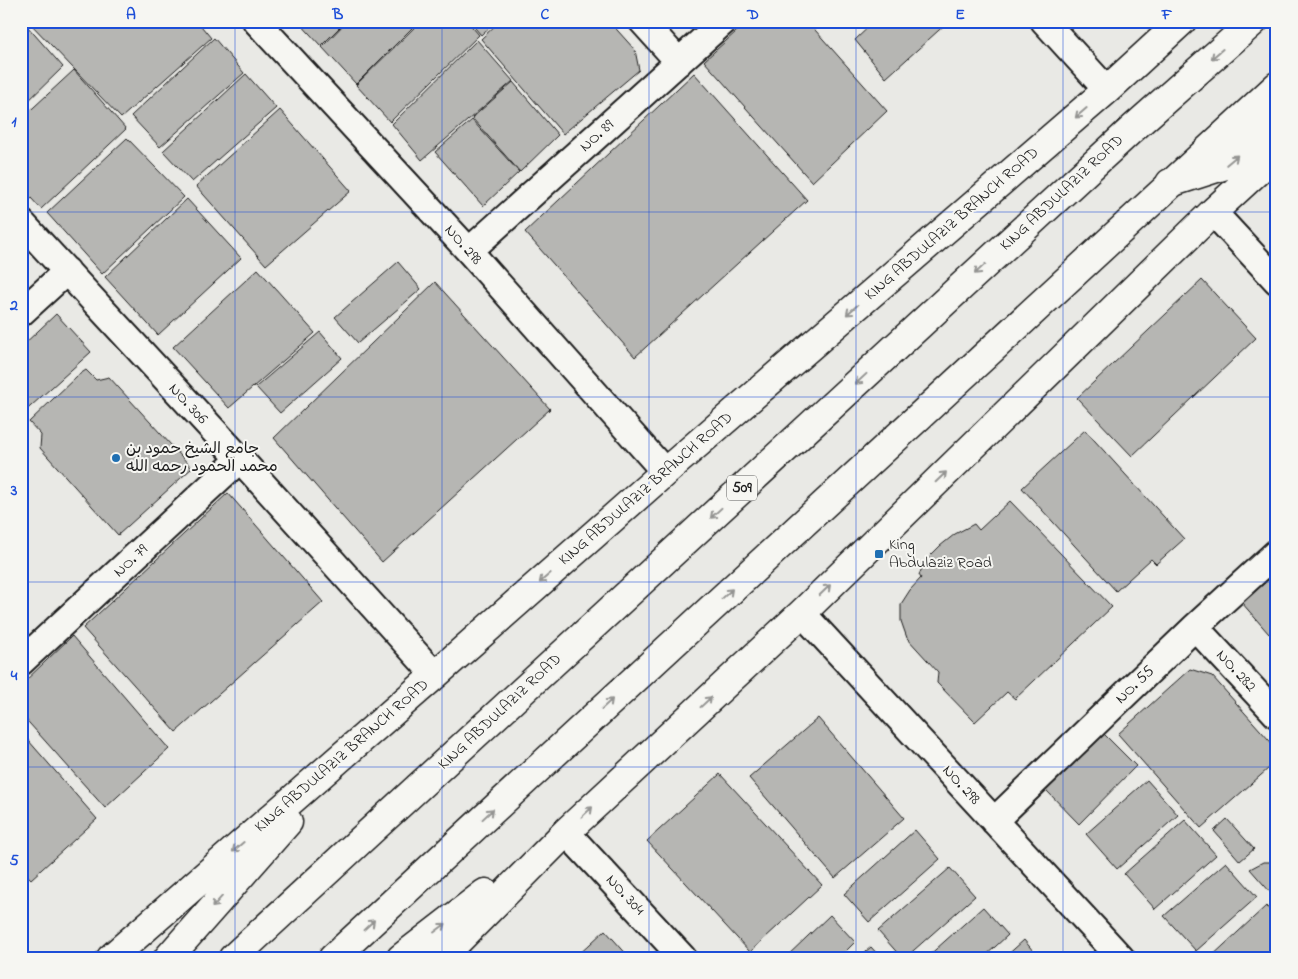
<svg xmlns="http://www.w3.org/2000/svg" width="1298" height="979" font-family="'Indie Flower','Playpen Sans Arabic',sans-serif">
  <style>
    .building { fill: #b6b6b3; stroke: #1c1c1c }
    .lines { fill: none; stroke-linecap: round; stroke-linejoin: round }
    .minor-casing { stroke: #1c1c1c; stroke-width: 30 }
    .secondary-casing { stroke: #1c1c1c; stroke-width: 31 }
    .primary-casing { stroke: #1c1c1c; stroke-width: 31 }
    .minor { stroke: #f6f6f2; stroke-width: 26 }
    .secondary { stroke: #f6f6f2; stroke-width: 28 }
    .primary { stroke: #f6f6f2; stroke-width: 28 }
    .oneway { stroke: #949492 }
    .grid { fill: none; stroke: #1d4ed8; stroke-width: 1; stroke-opacity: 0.55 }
    .poi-dot { fill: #1f6fb2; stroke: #f6f6f2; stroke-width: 2 }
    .labels { text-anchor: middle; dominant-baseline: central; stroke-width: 4; stroke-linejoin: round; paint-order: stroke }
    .shield { fill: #f6f6f2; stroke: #5d5d5c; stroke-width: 1 }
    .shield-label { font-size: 15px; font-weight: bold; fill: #1c1c1c }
    .street-label { font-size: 16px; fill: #1c1c1c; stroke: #f6f6f2 }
    .poi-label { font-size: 16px; fill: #1c1c1c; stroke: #f6f6f2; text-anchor: start }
    .neatline { fill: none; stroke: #1d4ed8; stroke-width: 2 }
    .grid-label { font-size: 16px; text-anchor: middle; font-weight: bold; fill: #1d4ed8 }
  </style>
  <rect width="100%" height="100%" fill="#e9e9e5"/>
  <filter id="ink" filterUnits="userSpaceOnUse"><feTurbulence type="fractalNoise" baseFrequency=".02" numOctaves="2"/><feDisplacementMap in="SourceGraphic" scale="10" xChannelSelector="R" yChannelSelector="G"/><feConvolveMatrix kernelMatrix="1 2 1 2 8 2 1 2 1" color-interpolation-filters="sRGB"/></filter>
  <g filter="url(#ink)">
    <path class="building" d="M28 21H197L211 38 121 118Z
      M298 21H346L321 46Z
      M347 21H419L356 84 322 47Z
      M421 21H467L479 35 390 122 356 85Z
      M469 21H496L481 35Z
      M500 21H609L635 50 639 70 563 134 481 39Z
      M676 21H692L683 29Z
      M748 21H807L887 111 812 182 704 61Z
      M875 21H949L886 78 855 40Z
      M27 26 63 67 21 108V31Z
      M214 38 244 73 160 147 131 116Z
      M477 40 513 81 422 160 392 124Z
      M74 70 126 129 41 209 21 187V119Z
      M694 73 807 200 635 357 525 232Z
      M246 74 276 108 192 182 163 151Z
      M513 82 558 135 520 172 472 118Z
      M280 110 351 191 266 265 196 186Z
      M472 120 519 172 483 206 435 152Z
      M127 138 184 197 102 274 47 213Z
      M187 199 241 258 158 335 105 277Z
      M398 262 421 289 358 343 335 317Z
      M258 269 315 333 229 408 173 347Z
      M1202 280 1256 338 1132 456 1077 398Z
      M435 282 550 409 382 562 274 438Z
      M56 314 91 352 21 415V347Z
      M320 332 342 358 280 413 256 387Z
      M86 370 96 380 109 377 192 468 118 535 40 448 41 435 29 422 77 376Z
      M1085 430 1184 539 1156 564 1151 559 1116 591 1022 488Z
      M228 493 323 602 176 732 83 628Z
      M1010 501 1112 607 1015 699 1007 692 975 722 937 683 938 672 907 638 901 621V604L910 590 921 578 919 575 925 561 940 546 955 534 974 524 979 530Z
      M1277 572V627L1269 634 1242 603Z
      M72 636 169 749 105 808 21 714V685Z
      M1190 669 1212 676 1277 749V761L1201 828 1118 734Z
      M818 718 904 818 835 878 749 778Z
      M21 732 97 819 31 879 21 869Z
      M1103 733 1136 766 1079 824 1046 790Z
      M720 774 822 885 750 952 647 841Z
      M1147 780 1178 815 1117 869 1086 834Z
      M1227 819 1254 849 1240 861 1214 831Z
      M1185 820 1216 855 1155 909 1124 874Z
      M915 830 940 859 869 922 844 894Z
      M1226 862 1257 897 1196 951 1164 916Z
      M1263 862H1277V888L1271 893 1250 869Z
      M950 868 975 896 905 958H902L878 931Z
      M1266 906 1277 918V958H1210Z
      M983 907 1008 935 983 958H926Z
      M830 915 855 942 839 958H785Z
      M605 930 630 958H575Z
      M1024 940 1039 958H1004Z
      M871 947 881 958H858Z"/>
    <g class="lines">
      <g class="minor-casing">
        <path id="minor" d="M256 21 469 251 665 472
          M642 21 679 62
          M1044 21 1107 90
          M1213 212 1277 281
          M21 222 240 459 435 675
          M469 251 724 21
          M21 313 67 271
          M802 613 1121 958
          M1195 627 1277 715
          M21 662 240 459
          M994 821 1195 627 1277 552
          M566 832 683 958"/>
      </g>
      <g class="secondary-casing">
        <path id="secondary" d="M1170 183 1226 165 1277 121
          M111 958 435 675 665 472 1107 90 1182 21
          M168 958 288 822
          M401 958 485 893
          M441 958 566 832 802 613 1213 212 1277 153"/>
      </g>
      <g class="primary-casing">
        <path id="primary" d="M233 958 1130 131 1254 21
          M333 958 1277 86"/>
      </g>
      <use href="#minor" class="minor"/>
      <use href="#secondary" class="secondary"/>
      <use href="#primary" class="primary"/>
    </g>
    <defs><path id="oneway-shaft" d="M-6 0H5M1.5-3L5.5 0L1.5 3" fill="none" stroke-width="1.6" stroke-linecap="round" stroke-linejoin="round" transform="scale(1.25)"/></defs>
    <g class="oneway">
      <use href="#oneway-shaft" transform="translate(1217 54) rotate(139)"/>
      <use href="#oneway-shaft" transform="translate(1081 113) rotate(139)"/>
      <use href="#oneway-shaft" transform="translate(1232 160) rotate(-40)"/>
      <use href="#oneway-shaft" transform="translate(980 269) rotate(137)"/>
      <use href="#oneway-shaft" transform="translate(852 310) rotate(139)"/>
      <use href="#oneway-shaft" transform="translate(861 379) rotate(137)"/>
      <use href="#oneway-shaft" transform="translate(941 477) rotate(-44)"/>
      <use href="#oneway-shaft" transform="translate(716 513) rotate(137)"/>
      <use href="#oneway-shaft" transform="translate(545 578) rotate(139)"/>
      <use href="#oneway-shaft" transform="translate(825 590) rotate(-44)"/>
      <use href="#oneway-shaft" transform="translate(727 594) rotate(-43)"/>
      <use href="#oneway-shaft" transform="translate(706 702) rotate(-43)"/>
      <use href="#oneway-shaft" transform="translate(607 704) rotate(-43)"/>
      <use href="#oneway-shaft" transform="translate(587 812) rotate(-43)"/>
      <use href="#oneway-shaft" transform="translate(488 814) rotate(-43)"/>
      <use href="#oneway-shaft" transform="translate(238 847) rotate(139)"/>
      <use href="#oneway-shaft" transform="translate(217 902) rotate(132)"/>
      <use href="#oneway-shaft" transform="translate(369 925) rotate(-43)"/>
      <use href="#oneway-shaft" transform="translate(440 928) rotate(-37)"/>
    </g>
  </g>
  <path class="grid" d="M235 21V958M442 21V958M649 21V958M856 21V958M1063 21V958M21 212H1277M21 397H1277M21 582H1277M21 767H1277"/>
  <g class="poi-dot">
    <circle cx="116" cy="458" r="5"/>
    <rect x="874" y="549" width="10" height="10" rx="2.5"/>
  </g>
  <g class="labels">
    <rect class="shield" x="727" y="475.5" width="30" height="25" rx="4"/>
    <g class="shield-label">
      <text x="742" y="488">509</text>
    </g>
    <g class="street-label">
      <text transform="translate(597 136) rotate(-42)">NO. 89</text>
      <text transform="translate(1062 193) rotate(-43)">KING ABDULAZIZ ROAD</text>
      <text transform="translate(952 224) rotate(-41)">KING ABDULAZIZ BRANCH ROAD</text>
      <text transform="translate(463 245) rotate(48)">NO. 298</text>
      <text transform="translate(188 404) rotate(47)">NO. 306</text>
      <text transform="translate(646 489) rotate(-41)">KING ABDULAZIZ BRANCH ROAD</text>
      <text transform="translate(131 561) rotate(-43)">NO. 79</text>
      <text transform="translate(1236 671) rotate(47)">NO. 282</text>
      <text transform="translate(1135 685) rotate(-44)">NO. 55</text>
      <text transform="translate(500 712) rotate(-43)">KING ABDULAZIZ ROAD</text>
      <text transform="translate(342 756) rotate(-41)">KING ABDULAZIZ BRANCH ROAD</text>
      <text transform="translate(961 785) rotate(47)">NO. 298</text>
      <text transform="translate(625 895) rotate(47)">NO. 304</text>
    </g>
    <g class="poi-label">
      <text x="126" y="449">جامع الشيخ حمود بن<tspan x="126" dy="18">محمد الحمود رحمه الله</tspan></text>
      <text x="889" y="545">King<tspan x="889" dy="18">Abdulaziz Road</tspan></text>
    </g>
  </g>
  <rect width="1298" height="979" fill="none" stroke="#f6f6f2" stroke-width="55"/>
  <rect x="28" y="28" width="1242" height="924" class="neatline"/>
  <g class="grid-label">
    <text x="131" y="19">A</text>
    <text x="338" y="19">B</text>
    <text x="545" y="19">C</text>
    <text x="753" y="19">D</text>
    <text x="960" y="19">E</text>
    <text x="1167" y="19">F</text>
    <text x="14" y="126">1</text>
    <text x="14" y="310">2</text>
    <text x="14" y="495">3</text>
    <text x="14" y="680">4</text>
    <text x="14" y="865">5</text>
  </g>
</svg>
